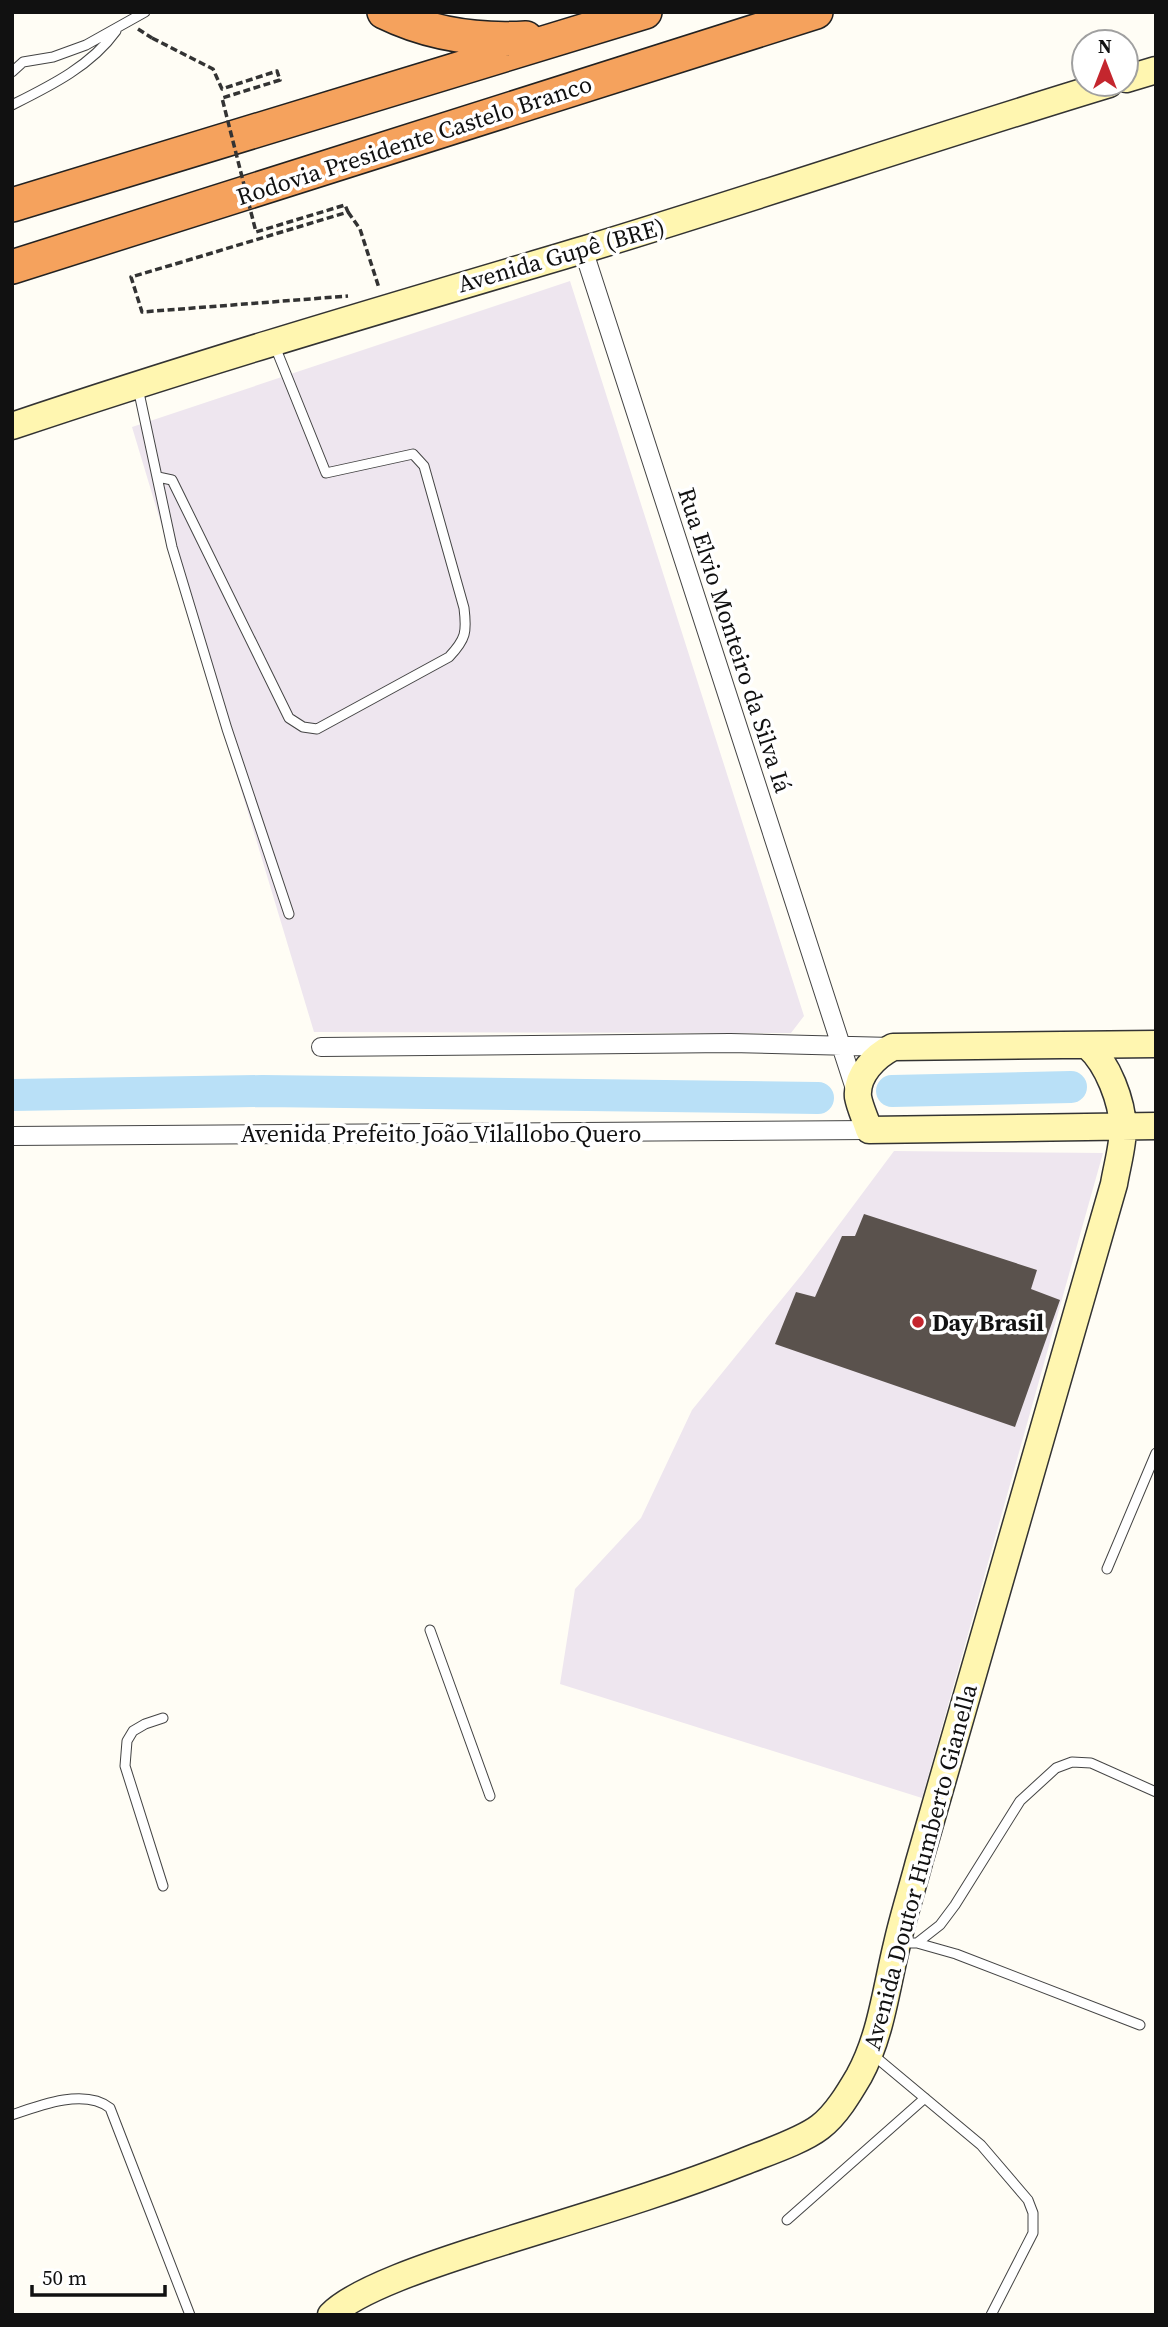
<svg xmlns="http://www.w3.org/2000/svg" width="1168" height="2327" font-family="'Source Serif 4',serif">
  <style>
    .industrial { fill: #eee6ef }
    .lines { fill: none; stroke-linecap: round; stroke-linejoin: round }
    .river { stroke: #b9e0f7; stroke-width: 32 }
    .building { fill: #5a524d }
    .service-casing { stroke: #444; stroke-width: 11 }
    .minor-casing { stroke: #444; stroke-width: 20 }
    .secondary-casing { stroke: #333; stroke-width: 29 }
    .motorway-casing { stroke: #222; stroke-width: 36 }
    .path { stroke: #333; stroke-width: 3.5; stroke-dasharray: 7 3.5; stroke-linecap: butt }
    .service { stroke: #fff; stroke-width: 9 }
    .minor { stroke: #fff; stroke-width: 18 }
    .secondary { stroke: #fff6b0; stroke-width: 26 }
    .motorway { stroke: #f5a25d; stroke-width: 33 }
    .path-bridge { stroke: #333; stroke-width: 3.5; stroke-dasharray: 7 3.5; stroke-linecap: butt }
    .poi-dot { fill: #c4262e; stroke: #fff; stroke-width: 2.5 }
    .labels { text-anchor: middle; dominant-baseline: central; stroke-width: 7; stroke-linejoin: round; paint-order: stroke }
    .street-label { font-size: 24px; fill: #111; stroke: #fff }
    .poi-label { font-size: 24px; font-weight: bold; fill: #111; stroke: #fff; text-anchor: start }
  </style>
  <rect width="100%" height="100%" fill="#fffdf5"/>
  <path class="industrial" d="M570 281 804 1016 791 1033 314 1032 132 427Z
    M894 1151 1103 1153 922 1798 560 1684 575 1589 641 1518 692 1410 803 1273Z"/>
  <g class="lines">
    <path class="river" d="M892 1091 1071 1087
      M12 1095 262 1091 818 1098"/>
  </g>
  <path class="building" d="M864 1214 1037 1270 1031 1289 1060 1300 1015 1427 775 1344 796 1292 815 1297 842 1236H855Z"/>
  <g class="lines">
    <g class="service-casing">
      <path id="service" d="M12 72 23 62 53 57 86 45 145 12
        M12 105C50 86 91 66 116 31
        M138 388 172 547 227 729 289 914
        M158 477 172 480 289 718 303 727 317 729 449 657C466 639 467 632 464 608L424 466 413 454 326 473 274 344
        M1107 1569 1156 1453
        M430 1630 490 1796
        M163 1718 145 1724 133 1731 127 1741 125 1766 163 1886
        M899 1943H917L940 1925 955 1905 1020 1801 1056 1768 1072 1762 1091 1763 1156 1792
        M917 1943 956 1954 1140 2025
        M872 2054 981 2145 1028 2200 1033 2213V2233L991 2315
        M12 2115C40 2105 85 2088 110 2108L190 2315
        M787 2220 925 2098"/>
    </g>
    <g class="minor-casing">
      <path id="minor" d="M583 249 857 1095
        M321 1047 730 1043 892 1047
        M12 1136 869 1130"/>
    </g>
    <g class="secondary-casing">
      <path id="secondary" d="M1126 79 1156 70
        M12 426C202 362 394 306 586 249 761 196 934 137 1109 84
        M1156 1044 893 1047C875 1056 856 1075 858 1097 860 1108 866 1120 869 1130L1156 1126
        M331 2315C357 2288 443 2261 480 2249 568 2221 657 2196 743 2162 765 2153 802 2141 820 2127 836 2115 849 2093 859 2076 881 2036 886 1989 897 1944 903 1917 912 1889 919 1862L1114 1184C1117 1166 1123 1146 1123 1128 1122 1101 1108 1064 1088 1046"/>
    </g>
    <g class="motorway-casing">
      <path id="motorway" d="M384 12C429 34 476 41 526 38
        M12 205 645 12
        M12 267 816 12"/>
    </g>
    <path class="path" d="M138 29 152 38
      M348 212 360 229 379 288
      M182 262 131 277 142 312 348 296"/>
    <use href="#service" class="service"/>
    <use href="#minor" class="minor"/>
    <use href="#secondary" class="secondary"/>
    <use href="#motorway" class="motorway"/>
    <path class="path-bridge" d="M152 38 213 69 222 89 277 71 280 80 222 98 256 232 345 205 348 212 182 262"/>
  </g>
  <circle class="poi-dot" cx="918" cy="1322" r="7"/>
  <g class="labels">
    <g class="street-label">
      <text transform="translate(414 140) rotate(-18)">Rodovia Presidente Castelo Branco</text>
      <text transform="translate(561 255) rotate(-16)">Avenida Gupê (BRE)</text>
      <text transform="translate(735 640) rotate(72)">Rua Elvio Monteiro da Silva Iá</text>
      <text x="441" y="1133">Avenida Prefeito João Vilallobo Quero</text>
      <text transform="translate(920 1867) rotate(-75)">Avenida Doutor Humberto Gianella</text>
    </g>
    <g class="poi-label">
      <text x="932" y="1322">Day Brasil</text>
    </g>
  </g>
  <rect width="1168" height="2327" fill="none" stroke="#111111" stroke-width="28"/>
  <g transform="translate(1105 63)"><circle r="33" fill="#ffffff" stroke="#a0a0a0" stroke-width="2"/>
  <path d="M0-5L12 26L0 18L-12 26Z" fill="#c4262e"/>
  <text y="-10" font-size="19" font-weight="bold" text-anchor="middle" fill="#111111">N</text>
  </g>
  <path d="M32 2285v10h133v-10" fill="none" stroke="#111111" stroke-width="3.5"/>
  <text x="42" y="2285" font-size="21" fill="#111111" stroke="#ffffff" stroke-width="5" paint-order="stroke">50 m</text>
</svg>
